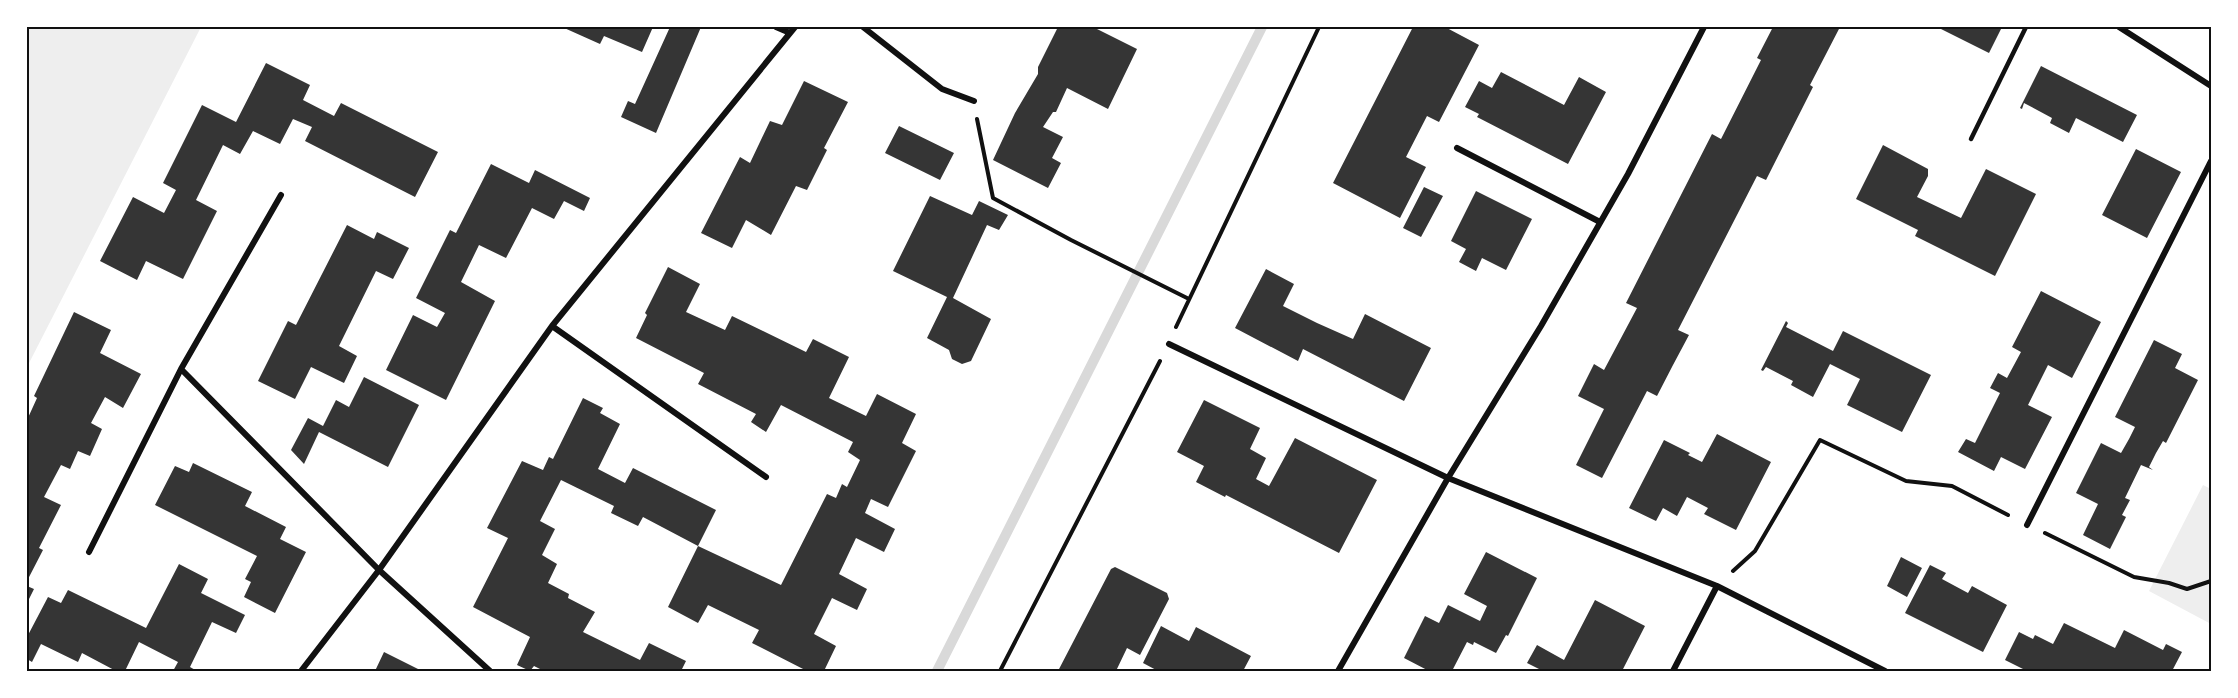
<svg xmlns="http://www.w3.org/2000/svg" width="2238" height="698" font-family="Overpass,sans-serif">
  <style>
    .green { fill: #eee }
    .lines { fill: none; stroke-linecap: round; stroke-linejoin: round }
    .stream { stroke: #d9d9d9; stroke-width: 10 }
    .building { fill: #353535 }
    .path { stroke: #111; stroke-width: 4 }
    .service { stroke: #111; stroke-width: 4.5 }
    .minor { stroke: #111; stroke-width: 6 }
    .neatline { fill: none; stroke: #111; stroke-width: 2 }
  </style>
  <rect width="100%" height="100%" fill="#fff"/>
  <path class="green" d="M27 27H201L27 367Z
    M2203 485 2211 489V624L2149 591Z"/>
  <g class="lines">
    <path class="stream" d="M937 671 1262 27"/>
  </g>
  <path class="building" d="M562 27H653L642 52 604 36 600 44Z
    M670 27H701L656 133 621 117 628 101 635 104Z
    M1058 27H1093L1137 49 1108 109 1067 88 1056 112H1053L1043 127 1063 137 1052 158 1061 163 1048 188 993 160 1015 113 1038 74V67Z
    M1413 27H1445L1479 45 1439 122 1427 116 1406 157 1426 167 1400 218 1333 183Z
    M1773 27H1840L1810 85 1813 87 1766 180 1757 176 1678 330 1689 335 1673 365 1657 396 1647 391 1602 478 1576 465 1604 409 1578 396 1594 364 1604 370 1637 308 1626 303 1712 134 1721 139 1761 60 1757 58Z
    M1937 27H2002L1989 53Z
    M266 63 310 85 303 100 334 116 341 103 438 152 415 197 305 141 312 127 293 119 280 144 253 131 240 154 223 145 196 200 217 211 183 279 146 261 137 280 100 261 133 197 164 213 176 190 163 183 202 105 236 122Z
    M2041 66 2137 115 2123 142 2076 118 2069 133 2050 123 2052 118 2024 103 2022 109 2020 108Z
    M1501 72 1564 105 1579 77 1606 92 1568 164 1477 117 1479 114 1465 107 1479 81 1492 88Z
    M804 81 848 102 824 148 827 150 807 190 796 186 771 235 746 220 732 248 701 233 740 157 750 163 770 121 782 125Z
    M899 126 954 153 940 180 885 153Z
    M1883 145 1928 169V176L1917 197 1961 218 1986 169 2036 194 1995 276 1915 236 1918 230 1856 199Z
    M2136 149 2181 172 2147 238 2102 215Z
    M491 164 529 183 535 170 590 198 584 211 564 201 554 219 532 208 506 258 479 245 461 282 495 301 446 400 386 370 413 315 437 327 445 313 416 298 450 230 456 233Z
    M1424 187 1443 196 1421 237 1403 228Z
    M1476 191 1532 219 1506 270 1482 258 1476 271 1459 262 1466 249 1451 241Z
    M930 196 972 215 979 201 1008 215 999 230 987 225 953 298 991 319 971 361 962 364 952 359 949 350 927 338 947 297 893 271Z
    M347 225 374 239 377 232 409 248 393 279 376 271 339 346 357 356 344 383 311 367 295 399 258 381 288 321 296 325Z
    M668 267 700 284 686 312 725 330 732 316 806 352 813 339 849 357 829 398 866 416 877 394 916 414 902 443 916 451 888 507 871 499 865 513 895 529 884 552 856 538 839 574 867 589 857 610 832 598 814 634 836 646 824 671H807L752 643 759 630 708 605 698 623 668 607 698 546 781 585 827 494 836 498 842 484 847 487 860 460 848 452 853 442 781 405 766 432 751 422 756 414 698 384 704 373 636 338 647 315 645 313Z
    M1266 269 1294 284 1283 306 1317 323 1353 339 1365 314 1431 348 1404 401 1303 349 1298 361 1235 328Z
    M2041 291 2101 322 2072 378 2048 365 2028 405 2052 417 2025 469 2001 457 1994 471 1958 452 1966 439 1975 443 2000 393 1990 388 1998 373 2007 378 2021 352 2012 347Z
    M74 312 111 330 100 353 141 374 123 408 105 397 91 423 102 429 90 456 78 451 70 469 61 465 44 497 61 505 39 548 43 550 27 581V420L37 398 34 396Z
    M1786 321 1788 323 1786 327 1833 351 1843 331 1931 375 1902 432 1847 405 1860 379 1830 364 1813 397 1791 385 1793 381 1766 367 1763 371 1761 370Z
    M2154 340 2182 354 2175 368 2198 380 2166 443 2163 441 2156 453 2149 467 2153 470 2141 465 2125 498 2130 500 2122 515 2126 517 2110 549 2083 535 2098 504 2076 493 2101 443 2121 453 2129 439 2135 427 2115 417Z
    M364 377 419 405 388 467 319 432 304 464 291 450 308 418 323 426 336 400 349 407Z
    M583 398 603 408 600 413 620 424 598 469 625 483 633 468 716 510 698 546 643 517 638 526 611 513 614 506 561 480 540 521 555 529 542 555 557 564 548 583 569 594 568 598 595 612 583 632 640 660 649 643 686 661 681 671H544L534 666 530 671 517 665 530 637 473 607 508 538 487 528 522 461 543 470 549 457 553 459Z
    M1204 400 1260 428 1250 449 1266 458 1256 479 1269 486 1295 438 1377 480 1339 553 1226 495 1225 497 1196 482 1204 466 1177 452Z
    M1717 434 1771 462 1736 530 1704 514 1708 508 1687 497 1677 516 1663 508 1656 521 1629 508 1664 440 1690 453 1688 455 1702 462Z
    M193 463 252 492 245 506 286 527 280 539 306 552 275 613 244 597 251 582 245 579 257 556 155 505 175 466 189 472Z
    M1486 552 1537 578 1508 636 1506 635 1496 653 1474 642 1473 645 1467 642 1452 671H1429L1404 658 1425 616 1439 623 1448 605 1480 621 1487 606 1464 594Z
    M1901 557 1922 568 1907 597 1887 586Z
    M179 564 208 579 201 593 245 615 236 633 212 622 190 667 197 671H173L178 662 139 642 125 671H116L82 653 78 662 41 644 32 662 27 659V637L48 597 61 603 68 590 146 628Z
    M1930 565 1946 573 1942 579 1968 593 1972 586 2007 605 1983 652 1905 613Z
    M1115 567 1167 593 1169 599 1140 655 1127 648 1116 671H1058L1111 569Z
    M27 586 34 589 27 603Z
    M1595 600 1645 626 1622 671H1543L1527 663 1537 645 1564 660Z
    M2064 623 2115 648 2124 630 2163 650 2166 644 2182 652 2172 671H2047L2043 669 2042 671H2027L2005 660 2019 632 2033 639 2035 635 2053 644Z
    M1161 626 1189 641 1196 627 1251 656 1243 671H1158L1143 663Z
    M384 652 422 671H375Z"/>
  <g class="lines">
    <path class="path" d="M977 119 993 198 1071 240 1189 299
      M1176 327 1319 27
      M2045 533 2134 577 2169 583 2187 589 2211 581
      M1733 571 1755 551 1820 440 1906 481 1952 486 2008 515
      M1000 671 1160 361"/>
    <path class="service" d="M1971 139 2026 27"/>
    <path class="minor" d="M776 27 790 33
      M863 27 942 89 974 101
      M2119 27 2211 86
      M1457 148 1600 222
      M552 326 766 477
      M1169 344 1448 478 1717 586 1885 671
      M181 369 281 195
      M2027 525 2211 161
      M89 552 181 369 379 570 490 671
      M301 671 379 570 552 326 795 27
      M1338 671 1448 478 1541 326 1628 174 1704 27
      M1673 671 1717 586"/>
  </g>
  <rect width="2238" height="698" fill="none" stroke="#ffffff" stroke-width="57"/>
  <rect x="28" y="28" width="2182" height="642" class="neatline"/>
</svg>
